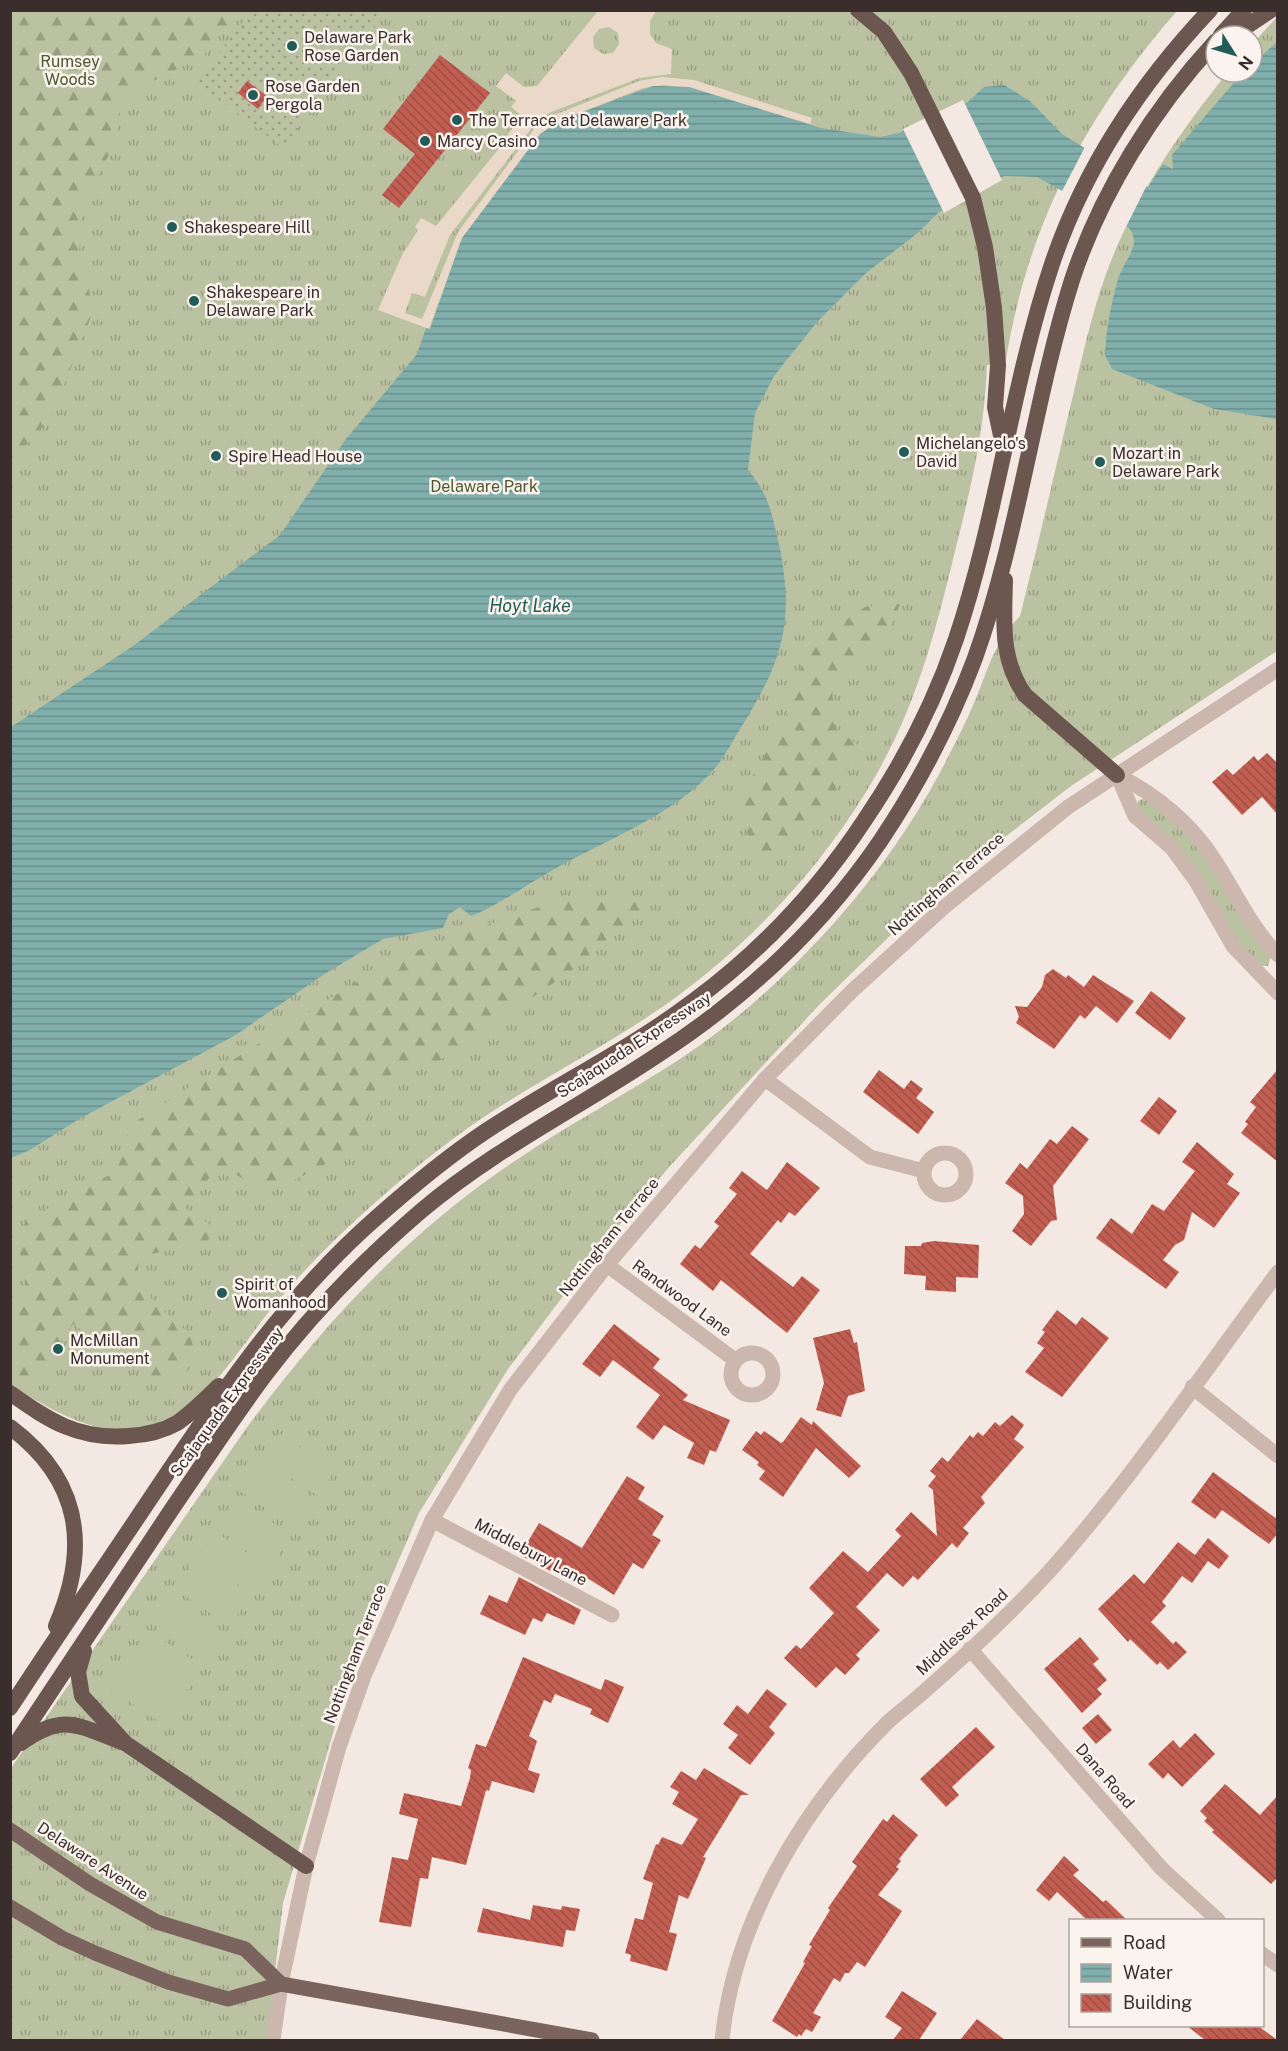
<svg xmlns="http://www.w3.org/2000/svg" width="1288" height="2051" viewBox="0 0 1288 2051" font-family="'Public Sans',sans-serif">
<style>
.grass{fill:url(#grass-tufts)}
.forest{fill:url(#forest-firs)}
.garden{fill:url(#garden-dots)}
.pitch{fill:#bbc2a1}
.plaza{fill:#ead8c9;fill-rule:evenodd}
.water{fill:url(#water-rules)}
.pier{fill:#f3e9e2}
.building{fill:url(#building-back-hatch)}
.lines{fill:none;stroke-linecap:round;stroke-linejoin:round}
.minor{stroke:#cbb7ad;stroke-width:15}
.tertiary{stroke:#cbb7ad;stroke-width:15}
.primary{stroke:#7b645d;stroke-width:15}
.trunk{stroke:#6b5650;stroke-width:16}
.poi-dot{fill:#225b57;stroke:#faf3ee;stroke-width:2}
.labels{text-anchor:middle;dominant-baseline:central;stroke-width:5;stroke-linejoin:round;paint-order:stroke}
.poi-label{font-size:16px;fill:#3a2e2c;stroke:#faf3ee;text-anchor:start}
.park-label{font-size:16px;fill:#4e5830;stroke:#faf3ee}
.street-label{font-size:16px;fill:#3a2e2c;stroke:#faf3ee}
.water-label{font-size:18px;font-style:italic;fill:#225b57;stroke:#faf3ee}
</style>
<defs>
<pattern id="grass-tufts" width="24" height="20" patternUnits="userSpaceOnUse" patternTransform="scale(1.5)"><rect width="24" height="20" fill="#bbc2a1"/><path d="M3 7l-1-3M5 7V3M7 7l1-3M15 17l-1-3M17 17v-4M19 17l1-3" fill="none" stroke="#999e83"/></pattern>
<pattern id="forest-firs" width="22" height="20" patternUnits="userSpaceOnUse" patternTransform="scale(1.5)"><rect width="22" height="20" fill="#bbc2a1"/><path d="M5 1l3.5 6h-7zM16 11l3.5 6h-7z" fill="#999e83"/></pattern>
<pattern id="garden-dots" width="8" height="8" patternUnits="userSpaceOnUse" patternTransform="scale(1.5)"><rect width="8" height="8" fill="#bbc2a1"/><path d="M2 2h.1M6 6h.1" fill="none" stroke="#999e83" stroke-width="1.8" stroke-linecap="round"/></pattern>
<pattern id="water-rules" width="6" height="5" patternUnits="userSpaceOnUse" patternTransform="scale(1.5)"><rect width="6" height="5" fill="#81afac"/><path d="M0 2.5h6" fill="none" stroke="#6b8f8c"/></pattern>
<pattern id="building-back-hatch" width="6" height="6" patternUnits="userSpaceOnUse" patternTransform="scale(1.5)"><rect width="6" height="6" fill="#c25e51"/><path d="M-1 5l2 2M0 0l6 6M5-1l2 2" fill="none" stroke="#9f4e43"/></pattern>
</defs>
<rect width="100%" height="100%" fill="#f3e9e2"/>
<!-- grass -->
<g class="grass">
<path d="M 11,11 L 1177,11 C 1085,116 1027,226 1005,365 L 987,365 C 985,426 972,484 957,543 C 935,634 916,711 866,792 C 816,874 746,947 668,1003 C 604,1048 532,1083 468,1128 C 423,1160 381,1196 341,1234 C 319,1255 297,1278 277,1302 C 246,1338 214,1396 171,1417 C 109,1448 64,1416 11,1386 Z"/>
<path d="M 1277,17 L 1277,651 L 1071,786 L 978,858 L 898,928 L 819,1005 L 670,1166 L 595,1254 L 508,1369 L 419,1513 L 352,1669 L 283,1903 L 267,2040 L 11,2040 L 11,1768 L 245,1430 C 321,1327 405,1235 512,1163 C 567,1125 627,1094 683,1057 C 726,1028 766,994 802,957 C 858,901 908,834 945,763 C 955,743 966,722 975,701 C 989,667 994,643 1020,616 C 1039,541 1056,466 1074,391 C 1085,346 1095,299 1113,256 C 1141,188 1182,129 1228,72 L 1252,72 L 1252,44 Z"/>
<path d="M 1145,798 L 1187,831 L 1271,956 L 1268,966 L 1256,966 L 1139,813 L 1138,801 Z"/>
</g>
<!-- forest -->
<g class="forest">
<path d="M 11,10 L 239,11 L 203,56 L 122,97 L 116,142 L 83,201 L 79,254 L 94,309 L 52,416 L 28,444 L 11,453 Z"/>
<path d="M 900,604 L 883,646 L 853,659 L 832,688 L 835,727 L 860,747 L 828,804 L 761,873 L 737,803 L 786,718 L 807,647 L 865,607 Z"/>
<path d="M 654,897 L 577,967 L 436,1063 L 386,1076 L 360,1138 L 324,1165 L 269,1193 L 224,1168 L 209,1178 L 185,1208 L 209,1224 L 212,1233 L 207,1243 L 141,1256 C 126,1291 170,1311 188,1333 C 191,1337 192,1342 193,1346 C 200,1372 178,1378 157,1382 L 73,1324 L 26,1390 L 11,1381 L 11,1318 C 34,1295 25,1269 16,1241 L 26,1220 L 117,1171 L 130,1125 L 391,960 L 550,903 Z"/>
</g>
<!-- garden -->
<path class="garden" d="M 251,11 L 387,11 L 283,148 L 196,82 Z"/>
<!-- pitch -->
<g class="pitch">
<path d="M 279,1433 L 335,1470 L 318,1496 L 262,1458 Z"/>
<path d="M 257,1466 L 313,1503 L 296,1529 L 240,1491 Z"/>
<path d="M 236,1498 L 291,1535 L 274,1561 L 219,1524 Z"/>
<path d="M 214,1531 L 269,1568 L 252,1594 L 197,1557 Z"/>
<path d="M 192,1564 L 247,1601 L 230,1626 L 175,1589 Z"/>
<path d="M 170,1597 L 226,1634 L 208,1659 L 153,1622 Z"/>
<path d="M 148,1630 L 203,1667 L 186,1692 L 131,1655 Z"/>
<path d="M 126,1663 L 181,1700 L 164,1725 L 109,1688 Z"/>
</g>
<!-- plaza -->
<path class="plaza" d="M 598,11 L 656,11 L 650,21 L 650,34 L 656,43 L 672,49 L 671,74 L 639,78 L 549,113 L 537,121 L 450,235 L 425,297 L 412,293 L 405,313 L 422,319 L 458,232 L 535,128 L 552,116 L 639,81 L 662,77 L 694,80 L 812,118 L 810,124 L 697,90 L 664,85 L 643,88 L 561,120 L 462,238 L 429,329 L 378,310 L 402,255 L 418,230 L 415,227 L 421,218 L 436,226 L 497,151 L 521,115 L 511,107 L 516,101 L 496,86 L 506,73 L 524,87 L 537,86 ZM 609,27 L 618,33 L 619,44 L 613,53 L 603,54 L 594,48 L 593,37 L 599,29 Z"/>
<!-- water -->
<path class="water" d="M 1277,42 L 1277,419 L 1214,409 L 1112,369 C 1111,365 1107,361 1106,357 C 1103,341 1114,289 1120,274 C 1126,258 1142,244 1129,228 L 1037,177 L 1004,176 L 939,212 L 919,232 L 866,273 L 817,322 L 774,376 L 755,413 L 748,470 C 768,494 771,510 778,540 C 796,620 783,661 740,729 C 730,746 720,765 706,778 C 665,818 607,840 558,867 C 529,883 501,904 471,916 L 460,907 L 449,914 L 443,928 L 383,939 L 326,973 L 234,1036 L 79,1119 L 30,1150 L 11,1158 L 11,727 L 133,646 L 280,535 L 346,439 L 417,354 L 426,328 L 430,329 L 462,238 L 540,134 L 561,120 L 653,86 L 689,87 L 821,128 L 880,137 L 899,133 L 968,102 L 984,87 L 1004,85 L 1030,101 L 1062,134 L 1148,187 L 1163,164 L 1173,169 L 1172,155 L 1243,72 L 1252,72 L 1252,64 Z"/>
<!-- pier -->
<g class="pier">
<path d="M 963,100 L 1002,180 L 944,213 L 903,129 Z"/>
<path d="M 1086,145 L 1147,183 L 1149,181 L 1125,229 L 1061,193 Z"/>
</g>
<!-- building -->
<g class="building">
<path d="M 440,55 L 490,93 L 399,208 L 382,195 L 415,154 L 383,129 Z"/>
<path d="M 247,81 L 267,96 L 258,109 L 238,93 Z"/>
<path d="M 1267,753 L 1278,764 L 1278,815 L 1262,797 L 1242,815 L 1212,782 L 1227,769 L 1233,775 L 1254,756 L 1258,761 Z"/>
<path d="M 1053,969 L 1066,978 L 1068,975 L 1084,987 L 1093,975 L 1134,1001 L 1117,1023 L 1096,1006 L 1085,1019 L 1080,1015 L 1054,1049 L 1016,1023 L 1019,1017 L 1015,1006 L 1027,1007 L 1042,987 L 1045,975 Z"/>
<path d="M 1151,991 L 1186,1018 L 1170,1040 L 1135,1013 Z"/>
<path d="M 1278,1069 L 1278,1162 L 1241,1133 L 1248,1124 L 1245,1122 L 1256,1107 L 1250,1102 Z"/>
<path d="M 879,1070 L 904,1089 L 911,1080 L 923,1089 L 916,1098 L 934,1112 L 918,1134 L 863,1092 Z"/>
<path d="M 1159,1097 L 1177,1111 L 1159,1135 L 1140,1121 Z"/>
<path d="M 1072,1126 L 1089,1139 L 1053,1186 L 1057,1220 L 1051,1221 L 1031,1246 L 1012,1231 L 1024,1214 L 1023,1196 L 1005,1183 L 1020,1163 L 1027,1169 L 1050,1139 L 1057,1144 Z"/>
<path d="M 1197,1142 L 1234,1174 L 1227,1184 L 1240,1193 L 1214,1228 L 1192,1212 L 1184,1240 L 1175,1245 L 1163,1260 L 1179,1272 L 1166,1289 L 1096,1238 L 1111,1218 L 1132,1234 L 1152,1204 L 1164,1211 L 1195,1171 L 1182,1162 Z"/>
<path d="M 787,1162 L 820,1188 L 795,1216 L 789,1212 L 781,1223 L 778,1220 L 750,1254 L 793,1287 L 802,1276 L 820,1290 L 787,1333 L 721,1280 L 713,1291 L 680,1264 L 695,1245 L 700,1249 L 719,1226 L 714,1222 L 737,1194 L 729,1188 L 742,1171 L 767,1190 Z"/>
<path d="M 934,1241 L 979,1245 L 978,1278 L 956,1277 L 956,1292 L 925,1290 L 926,1276 L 904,1274 L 905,1246 L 921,1246 L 922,1243 Z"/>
<path d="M 1057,1310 L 1076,1325 L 1082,1317 L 1109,1338 L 1062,1397 L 1025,1372 L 1044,1348 L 1037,1343 L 1045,1332 L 1042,1330 Z"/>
<path d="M 614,1324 L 660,1359 L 653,1368 L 688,1395 L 683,1400 L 730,1420 L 716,1452 L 710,1450 L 704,1465 L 687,1458 L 694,1443 L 664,1425 L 653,1440 L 636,1427 L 660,1395 L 613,1360 L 600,1377 L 582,1364 Z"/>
<path d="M 850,1329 L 854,1343 L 857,1342 L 865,1391 L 848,1396 L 841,1417 L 816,1410 L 824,1383 L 813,1338 Z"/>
<path d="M 1012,1415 L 1024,1425 L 1014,1439 L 1024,1447 L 981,1497 L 985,1503 L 963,1528 L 969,1533 L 957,1548 L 952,1543 L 918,1580 L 913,1576 L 903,1587 L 887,1573 L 856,1607 L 880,1630 L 856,1655 L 860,1659 L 845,1675 L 836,1667 L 816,1688 L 784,1658 L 796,1645 L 801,1649 L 834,1613 L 809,1588 L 843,1551 L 868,1572 L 901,1536 L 895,1530 L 911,1512 L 937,1536 L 933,1490 L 928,1486 L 936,1476 L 930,1471 L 942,1457 L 948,1462 L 970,1435 L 973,1438 L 978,1432 L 983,1436 L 995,1422 L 1000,1426 Z"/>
<path d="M 801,1417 L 812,1425 L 813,1421 L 861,1466 L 849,1478 L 816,1448 L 783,1497 L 759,1479 L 765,1471 L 757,1465 L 759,1462 L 742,1450 L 756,1431 L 761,1435 L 764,1431 L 781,1443 L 783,1442 Z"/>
<path d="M 1213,1472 L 1278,1520 L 1278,1533 L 1269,1544 L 1222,1510 L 1215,1519 L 1191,1502 Z"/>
<path d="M 627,1476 L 645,1487 L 638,1499 L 664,1516 L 652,1535 L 661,1540 L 643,1569 L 633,1563 L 614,1595 L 581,1574 L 575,1584 L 520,1555 L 539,1523 L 582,1548 Z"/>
<path d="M 1208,1538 L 1229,1556 L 1219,1569 L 1208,1561 L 1192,1583 L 1182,1576 L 1162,1602 L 1166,1606 L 1151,1622 L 1173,1644 L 1176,1641 L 1187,1652 L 1168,1670 L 1160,1662 L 1157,1665 L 1130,1639 L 1128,1642 L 1098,1609 L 1134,1574 L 1144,1584 L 1178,1542 L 1195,1555 Z"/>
<path d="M 519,1577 L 581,1610 L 574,1625 L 547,1613 L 542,1622 L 533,1618 L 525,1635 L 480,1614 L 489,1595 L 507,1603 Z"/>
<path d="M 1080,1637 L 1099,1659 L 1093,1664 L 1107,1680 L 1097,1689 L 1102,1694 L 1082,1713 L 1044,1669 Z"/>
<path d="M 523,1657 L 601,1690 L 605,1679 L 624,1687 L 608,1723 L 590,1714 L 592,1709 L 555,1694 L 551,1703 L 544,1700 L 529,1736 L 537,1741 L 528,1770 L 540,1774 L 534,1793 L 492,1781 L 489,1791 L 486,1790 L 466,1865 L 432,1857 L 428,1879 L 420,1878 L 411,1927 L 379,1922 L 392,1857 L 408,1860 L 418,1819 L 399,1814 L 404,1793 L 461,1806 L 470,1778 L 471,1770 L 468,1768 L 476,1744 L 486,1747 Z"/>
<path d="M 767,1689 L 787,1704 L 769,1727 L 775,1733 L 750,1765 L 728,1748 L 738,1735 L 723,1724 L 737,1705 L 748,1714 Z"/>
<path d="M 1098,1714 L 1112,1730 L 1096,1744 L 1082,1728 Z"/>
<path d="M 976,1727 L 995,1747 L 952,1787 L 959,1795 L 946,1807 L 920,1779 Z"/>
<path d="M 1195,1733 L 1215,1754 L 1182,1787 L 1168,1773 L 1163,1779 L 1148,1764 L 1173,1740 L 1180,1748 Z"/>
<path d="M 704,1768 L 749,1795 L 741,1795 L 703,1857 L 706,1858 L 688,1899 L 679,1895 L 669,1932 L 677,1934 L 667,1971 L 630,1961 L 631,1955 L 625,1953 L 635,1918 L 643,1920 L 653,1883 L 643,1879 L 656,1844 L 658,1845 L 662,1837 L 682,1845 L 698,1819 L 672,1804 L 679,1792 L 670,1787 L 681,1771 L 696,1780 Z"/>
<path d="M 1225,1784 L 1260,1815 L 1278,1795 L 1278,1877 L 1271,1884 L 1212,1832 L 1214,1830 L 1204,1821 L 1207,1818 L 1200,1811 Z"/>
<path d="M 893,1814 L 918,1835 L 899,1859 L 901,1861 L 896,1867 L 899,1869 L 878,1895 L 902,1911 L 865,1967 L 857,1962 L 849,1973 L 845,1973 L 840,1982 L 834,1978 L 813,2013 L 821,2017 L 812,2032 L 806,2029 L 801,2036 L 799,2034 L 797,2037 L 772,2021 L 805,1963 L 803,1962 L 812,1946 L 809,1945 L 830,1910 L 828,1908 L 857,1866 L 852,1862 L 883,1819 L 887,1822 Z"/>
<path d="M 1064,1856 L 1079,1870 L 1073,1875 L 1103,1902 L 1106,1900 L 1127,1920 L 1087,1920 L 1057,1892 L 1049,1901 L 1036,1890 Z"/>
<path d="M 533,1905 L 561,1910 L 562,1906 L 580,1909 L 575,1931 L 566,1930 L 563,1947 L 477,1932 L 483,1908 L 530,1920 Z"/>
<path d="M 902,1991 L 937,2013 L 919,2040 L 893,2040 L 902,2028 L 885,2017 Z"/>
<path d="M 977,2019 L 1005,2040 L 960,2040 Z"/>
<path d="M 1186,2025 L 1257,2025 L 1277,2040 L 1205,2040 Z"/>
</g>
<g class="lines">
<!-- minor -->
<g class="minor">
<path d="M 1117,775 L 1135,816 L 1172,848 L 1196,881 L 1233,946 L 1278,993"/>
<path d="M 1117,775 C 1157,795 1189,821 1214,859 C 1235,891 1250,926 1278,955"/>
<path d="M 765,1079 L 870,1157 L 924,1171"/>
<circle cx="945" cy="1174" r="21"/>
<path d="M 607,1265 L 735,1360"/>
<circle cx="752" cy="1374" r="21"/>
<path d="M 1192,1387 L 1278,1456"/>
<path d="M 432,1520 L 612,1615"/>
<path d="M 970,1649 L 1162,1869 L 1218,1920"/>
<path d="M 306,1866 L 339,1747 L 364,1676 L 432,1520 L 510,1390 L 607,1265 L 765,1079 L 852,991 L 943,908 L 1068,807 L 1278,669"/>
<path d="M 1262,1954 L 1278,1965"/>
<path d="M 273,2040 L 281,1984"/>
<path d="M 722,2040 C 734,1922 803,1807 886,1724 C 896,1714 909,1705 919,1696 C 967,1654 1013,1612 1055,1565 C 1136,1473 1205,1370 1278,1272"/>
</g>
<!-- tertiary -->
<path class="tertiary" d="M 281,1984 L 306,1866"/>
<!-- primary -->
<g class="primary">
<path d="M 10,1830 L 90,1884 L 157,1922 L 245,1949 L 281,1984"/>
<path d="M 10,1907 L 62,1938 L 95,1953 L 168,1982 L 228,1999 L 281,1984 L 592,2040"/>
</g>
<!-- trunk -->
<g class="trunk">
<path d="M 858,10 L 884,32 L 911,73 L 973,198 L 985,247 L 994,308 L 998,365 L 995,407 L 1003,445"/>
<path d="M 1221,35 L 1244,10"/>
<path d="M 1232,36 L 1271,10"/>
<path d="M 1005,580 C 1004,621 1000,660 1025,695 L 1117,775"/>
<path d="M 10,1393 C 50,1421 78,1440 129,1436 C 145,1435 163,1431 177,1423 C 192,1413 206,1398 219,1386"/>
<path d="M 10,1427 C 81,1480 90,1547 56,1626"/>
<path d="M 84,1651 L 78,1672 L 82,1696 L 125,1743 L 306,1866"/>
<path d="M 10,1708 C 57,1636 106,1565 154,1493 C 221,1393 285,1298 376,1218 C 410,1188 447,1157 486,1131 C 554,1086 629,1050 695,1000 C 761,951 819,889 864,821 C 902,765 934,704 956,639 C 997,517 1011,387 1052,264 C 1084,169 1141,83 1210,10"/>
<path d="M 21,1743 C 65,1711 79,1727 125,1743"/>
<path d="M 10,1753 C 65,1671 118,1590 172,1509 C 203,1464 232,1419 265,1375 C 310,1315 364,1260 421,1211 C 493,1150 578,1108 656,1056 C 744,999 822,927 881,840 C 919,783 951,722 975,658 C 1019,535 1033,404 1072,280 C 1101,192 1154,108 1216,41"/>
</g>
</g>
<!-- markers -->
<g class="poi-dot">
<circle cx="292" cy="46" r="6"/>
<circle cx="253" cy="95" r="6"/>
<circle cx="457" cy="120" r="6"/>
<circle cx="425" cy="141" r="6"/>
<circle cx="172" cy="227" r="6"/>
<circle cx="194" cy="301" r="6"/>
<circle cx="904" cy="452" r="6"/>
<circle cx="216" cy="456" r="6"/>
<circle cx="1100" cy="462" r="6"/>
<circle cx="222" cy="1293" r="6"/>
<circle cx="58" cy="1349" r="6"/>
</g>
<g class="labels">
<!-- poi labels -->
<g class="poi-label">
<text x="304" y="37">Delaware Park<tspan x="304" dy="18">Rose Garden</tspan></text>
<text x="265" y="86">Rose Garden<tspan x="265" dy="18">Pergola</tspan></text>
<text x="469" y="120">The Terrace at Delaware Park</text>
<text x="437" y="141">Marcy Casino</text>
<text x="184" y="227">Shakespeare Hill</text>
<text x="206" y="292">Shakespeare in<tspan x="206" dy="18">Delaware Park</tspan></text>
<text x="916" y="443">Michelangelo's<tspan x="916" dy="18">David</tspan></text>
<text x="1112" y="453">Mozart in<tspan x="1112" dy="18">Delaware Park</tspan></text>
<text x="228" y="456">Spire Head House</text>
<text x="234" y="1284">Spirit of<tspan x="234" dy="18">Womanhood</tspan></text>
<text x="70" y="1340">McMillan<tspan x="70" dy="18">Monument</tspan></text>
</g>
<!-- park labels -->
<g class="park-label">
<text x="70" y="61">Rumsey<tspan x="70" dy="18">Woods</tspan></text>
<text x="484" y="486">Delaware Park</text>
</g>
<!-- street labels -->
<g class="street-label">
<text transform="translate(946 884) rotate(-41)">Nottingham Terrace</text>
<text transform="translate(634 1045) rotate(-33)">Scajaquada Expressway</text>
<text transform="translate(609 1237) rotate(-51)">Nottingham Terrace</text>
<text transform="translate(682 1298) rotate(36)">Randwood Lane</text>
<text transform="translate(227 1402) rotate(-54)">Scajaquada Expressway</text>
<text transform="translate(531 1552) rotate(28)">Middlebury Lane</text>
<text transform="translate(962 1632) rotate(-43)">Middlesex Road</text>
<text transform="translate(355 1654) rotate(-69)">Nottingham Terrace</text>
<text transform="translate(1105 1776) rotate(49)">Dana Road</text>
<text transform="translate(93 1861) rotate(33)">Delaware Avenue</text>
</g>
<!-- water labels -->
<g class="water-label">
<text x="530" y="605">Hoyt Lake</text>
</g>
</g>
<!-- border -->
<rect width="1288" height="2051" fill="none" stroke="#3a2e2c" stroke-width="24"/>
<!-- legend -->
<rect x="1069" y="1919" width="195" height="108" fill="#faf3ee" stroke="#ada4a0" stroke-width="1.5"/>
<rect x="1081" y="1938" width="30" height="9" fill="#7b645d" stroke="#ada4a0" stroke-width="1.5"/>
<text x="1123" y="1949" font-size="18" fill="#3a2e2c">Road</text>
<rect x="1081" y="1964" width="30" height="18" fill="url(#water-rules)" stroke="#ada4a0" stroke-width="1.5"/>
<text x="1123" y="1979" font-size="18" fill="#3a2e2c">Water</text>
<rect x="1081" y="1994" width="30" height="18" fill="url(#building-back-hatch)" stroke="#ada4a0" stroke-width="1.5"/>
<text x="1123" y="2009" font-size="18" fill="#3a2e2c">Building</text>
<!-- north arrow -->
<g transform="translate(1234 54) rotate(127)"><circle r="28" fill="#faf3ee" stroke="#ada4a0" stroke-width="1.5"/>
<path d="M0-4.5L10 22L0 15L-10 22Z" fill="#225b57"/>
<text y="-9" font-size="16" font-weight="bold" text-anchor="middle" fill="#3a2e2c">N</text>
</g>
</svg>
